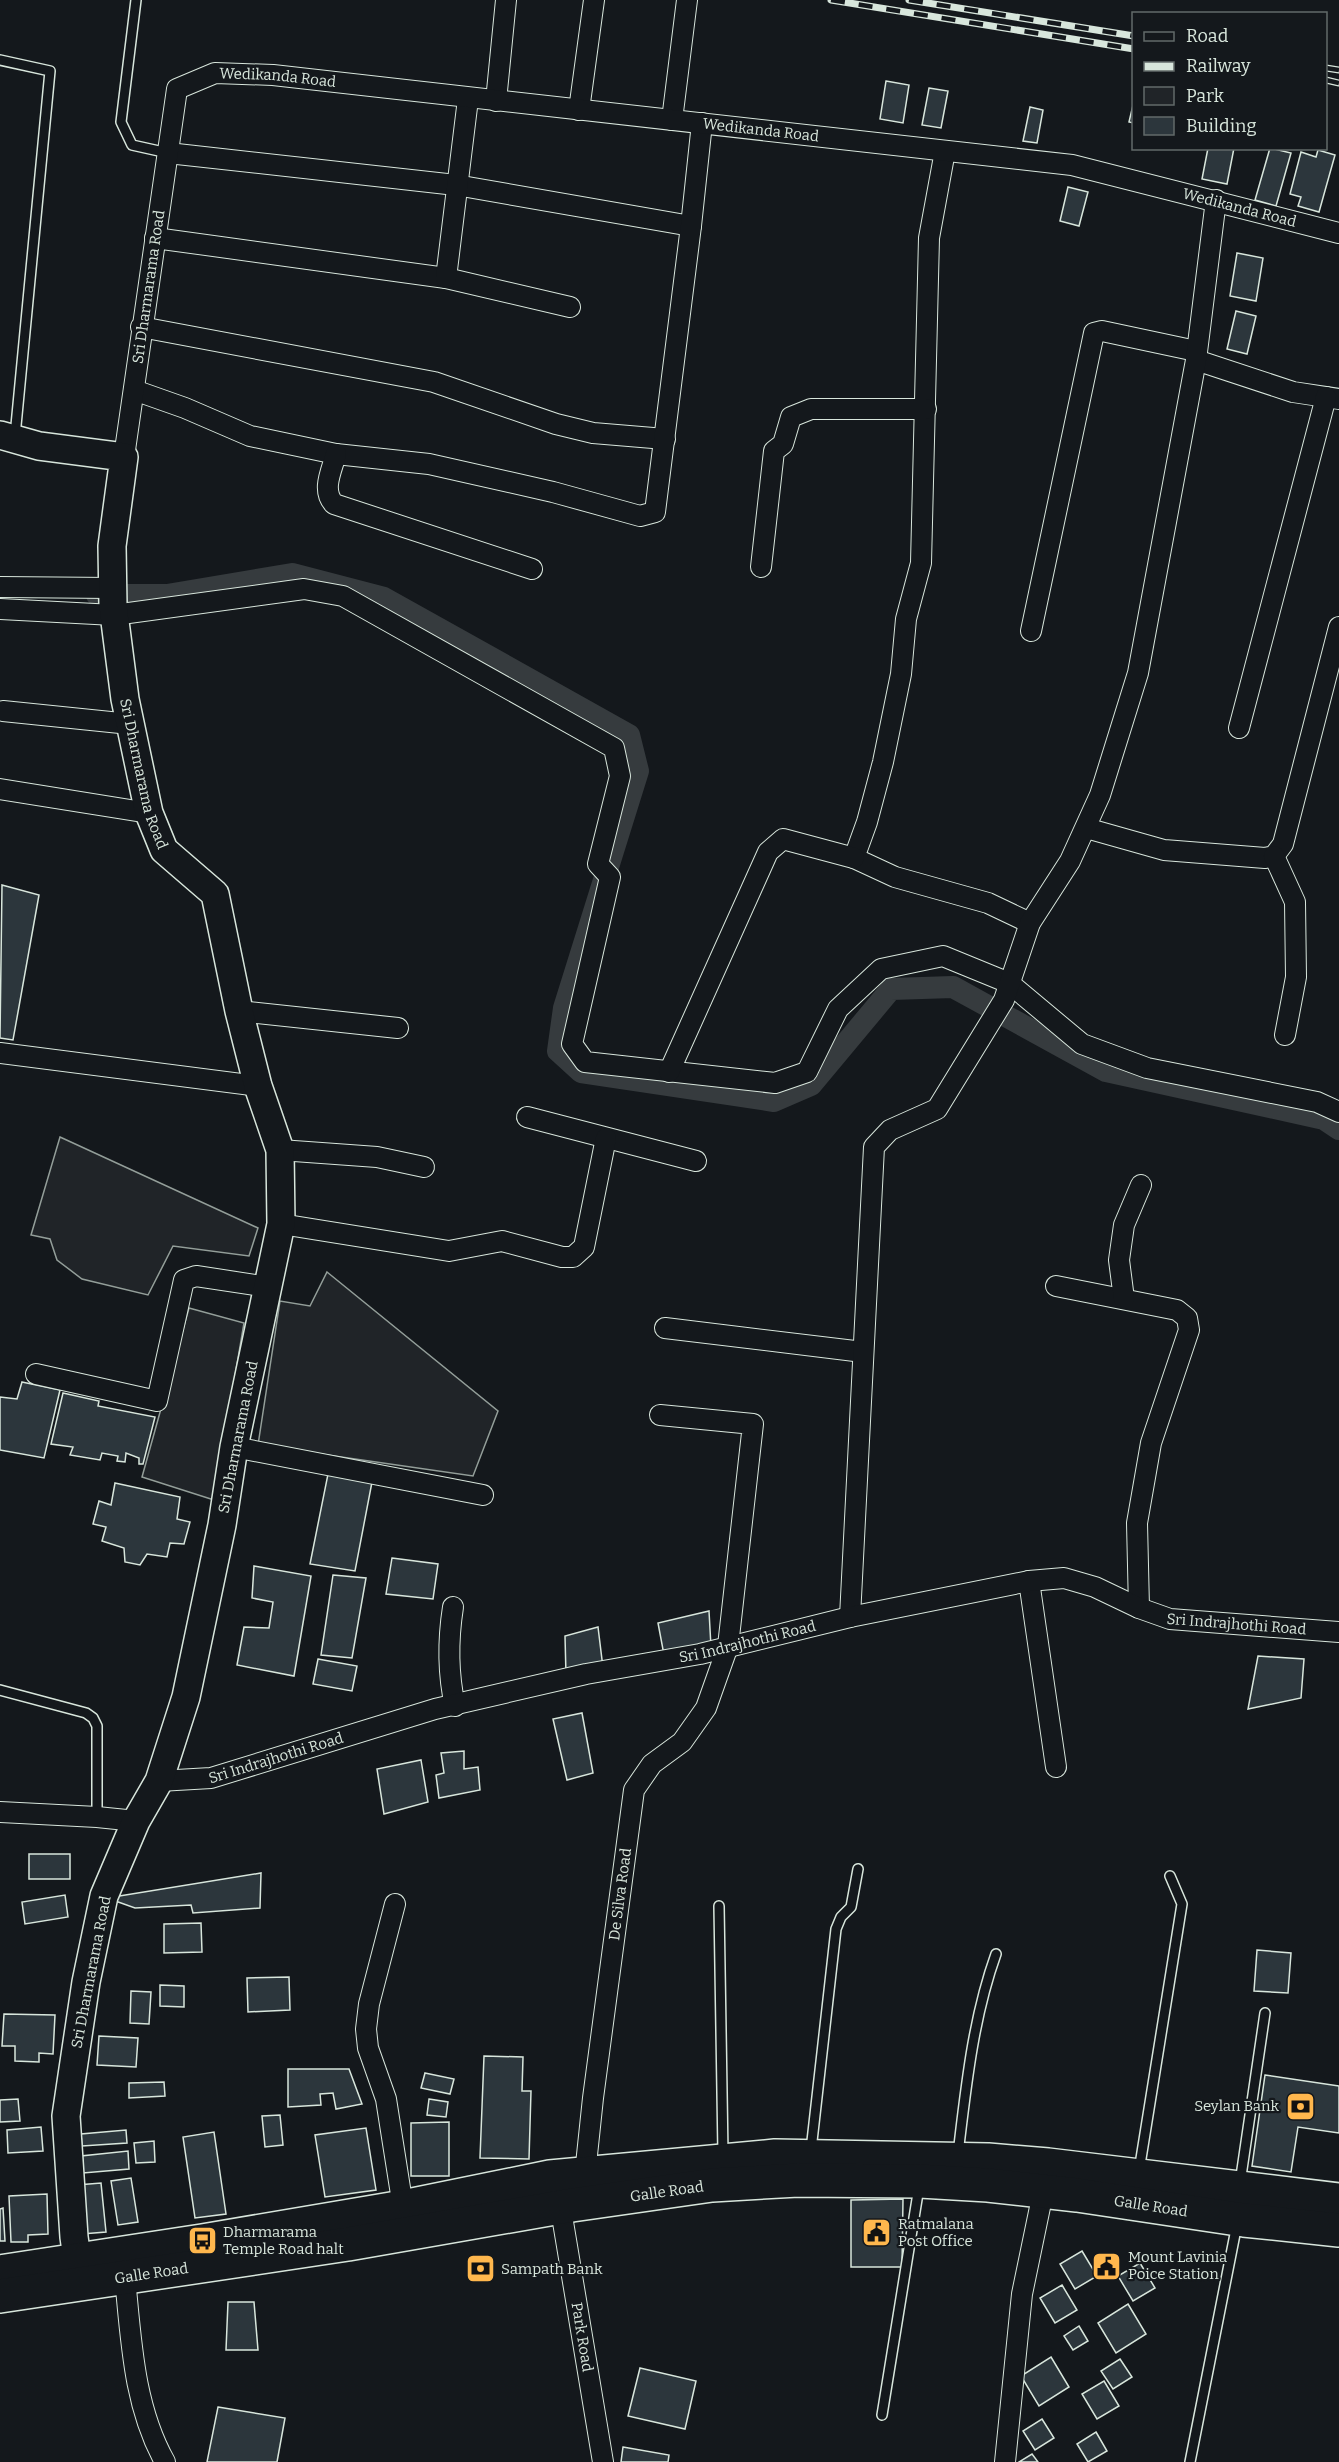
<svg xmlns="http://www.w3.org/2000/svg" width="1339" height="2462" viewBox="0 0 1339 2462" font-family="Bitter,serif">
<style>
.green{fill:#202428;stroke:#939e99;stroke-width:1.5}
.lines{fill:none;stroke-linecap:round;stroke-linejoin:round}
.canal{stroke:#363b3e;stroke-width:22}
.building{fill:#2c363c;stroke:#d8e6dc;stroke-width:1.5}
.lane-casing{stroke:#d8e6dc;stroke-width:12}
.street-casing{stroke:#d8e6dc;stroke-width:22}
.secondary-casing{stroke:#d8e6dc;stroke-width:30}
.highway-casing{stroke:#d8e6dc;stroke-width:36}
.lane{stroke:#14181c;stroke-width:9}
.street{stroke:#14181c;stroke-width:20}
.secondary{stroke:#14181c;stroke-width:27}
.highway{stroke:#14181c;stroke-width:33}
.rail-casing{stroke:#d8e6dc;stroke-width:7}
.rail{stroke:#14181c;stroke-width:4.5;stroke-dasharray:14;stroke-linecap:butt}
.labels{text-anchor:middle;dominant-baseline:central;stroke-width:4.5;stroke-linejoin:round;paint-order:stroke}
.street-label{font-size:15px;fill:#d8e6dc;stroke:#14181c}
.poi-label{font-size:15px;fill:#d8e6dc;stroke:#14181c;text-anchor:start}
</style>
<rect width="100%" height="100%" fill="#14181c"/>
<!-- green -->
<g class="green">
<path d="M 60,1137 L 258,1228 L 249,1256 L 173,1246 L 148,1295 L 82,1279 L 57,1260 L 50,1239 L 31,1235 Z"/>
<path d="M 327,1272 L 498,1411 L 473,1476 L 258,1445 L 280,1301 L 310,1306 Z"/>
<path d="M 189,1308 L 244,1323 L 214,1500 L 142,1477 Z"/>
</g>
<g class="lines">
<!-- canal -->
<path class="canal" d="M 97,595 L 167,595 L 292,574 L 384,598 L 629,735 L 638,771 L 564,1008 L 558,1051 L 581,1072 L 774,1101 L 811,1085 L 891,989 L 953,987 L 1106,1071 L 1324,1119 L 1339,1129"/>
</g>
<!-- building -->
<g class="building">
<path d="M 886,81 L 909,85 L 903,123 L 880,119 Z"/>
<path d="M 929,88 L 948,91 L 941,128 L 922,125 Z"/>
<path d="M 1134,101 L 1134,123 L 1129,122 Z"/>
<path d="M 1030,107 L 1043,110 L 1037,143 L 1023,141 Z"/>
<path d="M 1208,148 L 1234,148 L 1227,184 L 1202,179 Z"/>
<path d="M 1270,148 L 1291,153 L 1276,206 L 1255,200 Z"/>
<path d="M 1318,150 L 1335,155 L 1319,212 L 1298,206 L 1301,197 L 1290,194 L 1301,152 L 1316,157 Z"/>
<path d="M 1068,187 L 1088,192 L 1079,226 L 1060,221 Z"/>
<path d="M 1237,253 L 1263,258 L 1256,301 L 1230,296 Z"/>
<path d="M 1236,311 L 1256,316 L 1247,354 L 1227,349 Z"/>
<path d="M 2,885 L 39,895 L 13,1040 L 0,1038 Z"/>
<path d="M 22,1382 L 60,1390 L 44,1458 L 0,1450 L 0,1397 L 17,1399 Z"/>
<path d="M 63,1393 L 99,1401 L 98,1406 L 155,1417 L 143,1464 L 139,1464 L 139,1458 L 126,1453 L 125,1462 L 117,1461 L 118,1456 L 102,1453 L 100,1460 L 70,1455 L 73,1447 L 51,1444 Z"/>
<path d="M 328,1474 L 372,1482 L 355,1571 L 310,1564 Z"/>
<path d="M 115,1483 L 180,1497 L 177,1519 L 190,1522 L 184,1544 L 170,1543 L 167,1557 L 147,1554 L 140,1565 L 125,1562 L 124,1548 L 102,1541 L 106,1527 L 93,1524 L 99,1501 L 111,1505 Z"/>
<path d="M 392,1558 L 438,1564 L 433,1599 L 386,1594 Z"/>
<path d="M 254,1566 L 311,1576 L 294,1676 L 237,1665 L 244,1627 L 269,1628 L 273,1602 L 252,1598 Z"/>
<path d="M 333,1575 L 366,1578 L 352,1658 L 321,1655 Z"/>
<path d="M 709,1611 L 711,1647 L 664,1655 L 658,1623 Z"/>
<path d="M 598,1627 L 603,1668 L 566,1675 L 565,1636 Z"/>
<path d="M 1258,1656 L 1304,1659 L 1301,1698 L 1248,1709 Z"/>
<path d="M 318,1659 L 357,1666 L 352,1691 L 313,1684 Z"/>
<path d="M 582,1713 L 593,1773 L 567,1780 L 553,1719 Z"/>
<path d="M 464,1751 L 464,1769 L 478,1767 L 480,1790 L 439,1798 L 436,1775 L 444,1773 L 441,1753 Z"/>
<path d="M 421,1760 L 428,1802 L 384,1814 L 377,1769 Z"/>
<rect x="29" y="1854" width="41" height="25"/>
<path d="M 261,1873 L 260,1908 L 193,1913 L 191,1905 L 135,1908 L 107,1898 Z"/>
<path d="M 65,1895 L 68,1917 L 25,1924 L 22,1902 Z"/>
<path d="M 201,1923 L 202,1952 L 164,1953 L 164,1924 Z"/>
<path d="M 1257,1950 L 1291,1953 L 1288,1993 L 1254,1991 Z"/>
<path d="M 289,1977 L 290,2010 L 248,2012 L 247,1978 Z"/>
<path d="M 160,1985 L 184,1986 L 184,2007 L 160,2006 Z"/>
<path d="M 131,1991 L 151,1992 L 149,2024 L 130,2023 Z"/>
<path d="M 4,2014 L 55,2015 L 53,2054 L 39,2053 L 39,2062 L 15,2061 L 15,2046 L 2,2046 Z"/>
<path d="M 99,2036 L 138,2038 L 136,2067 L 97,2065 Z"/>
<path d="M 484,2056 L 523,2057 L 522,2091 L 531,2091 L 529,2159 L 480,2158 Z"/>
<path d="M 288,2069 L 349,2069 L 362,2104 L 336,2109 L 333,2093 L 320,2094 L 321,2105 L 288,2107 Z"/>
<path d="M 425,2073 L 454,2079 L 450,2094 L 421,2088 Z"/>
<path d="M 1265,2075 L 1339,2086 L 1339,2133 L 1298,2127 L 1291,2172 L 1252,2166 Z"/>
<path d="M 164,2082 L 165,2096 L 129,2098 L 129,2083 Z"/>
<path d="M 18,2099 L 20,2121 L 0,2122 L 0,2100 Z"/>
<path d="M 429,2099 L 448,2102 L 446,2117 L 427,2115 Z"/>
<path d="M 280,2115 L 283,2145 L 265,2147 L 262,2116 Z"/>
<path d="M 449,2122 L 449,2176 L 411,2176 L 411,2123 Z"/>
<path d="M 41,2127 L 43,2151 L 8,2153 L 7,2130 Z"/>
<path d="M 366,2128 L 376,2190 L 325,2197 L 315,2135 Z"/>
<path d="M 126,2130 L 127,2143 L 82,2146 L 81,2134 Z"/>
<path d="M 214,2132 L 226,2214 L 195,2218 L 183,2137 Z"/>
<path d="M 154,2141 L 155,2162 L 136,2163 L 134,2143 Z"/>
<path d="M 128,2151 L 129,2169 L 83,2173 L 81,2156 Z"/>
<path d="M 131,2178 L 138,2222 L 118,2225 L 111,2181 Z"/>
<path d="M 101,2183 L 106,2232 L 82,2234 L 77,2185 Z"/>
<path d="M 47,2194 L 48,2234 L 28,2235 L 28,2242 L 11,2242 L 9,2196 Z"/>
<path d="M 903,2199 L 902,2267 L 851,2267 L 851,2200 Z"/>
<path d="M 3,2208 L 5,2241 L 0,2241 L 0,2209 Z"/>
<path d="M 1082,2251 L 1097,2276 L 1075,2289 L 1060,2264 Z"/>
<path d="M 1140,2263 L 1155,2288 L 1133,2301 L 1118,2276 Z"/>
<path d="M 1062,2285 L 1077,2310 L 1055,2323 L 1040,2298 Z"/>
<path d="M 228,2302 L 254,2302 L 258,2350 L 226,2350 Z"/>
<path d="M 1128,2304 L 1146,2334 L 1116,2353 L 1098,2323 Z"/>
<path d="M 1079,2326 L 1088,2341 L 1073,2350 L 1064,2336 Z"/>
<path d="M 1051,2357 L 1069,2387 L 1039,2406 L 1021,2376 Z"/>
<path d="M 1120,2359 L 1132,2377 L 1113,2389 L 1101,2371 Z"/>
<path d="M 640,2368 L 696,2381 L 685,2429 L 628,2416 Z"/>
<path d="M 1104,2381 L 1119,2406 L 1097,2419 L 1082,2394 Z"/>
<path d="M 218,2407 L 285,2418 L 277,2462 L 207,2462 Z"/>
<path d="M 1042,2419 L 1054,2438 L 1035,2450 L 1023,2431 Z"/>
<path d="M 1096,2432 L 1107,2451 L 1088,2462 L 1077,2444 Z"/>
<path d="M 623,2447 L 669,2455 L 668,2462 L 621,2462 Z"/>
<path d="M 1032,2454 L 1038,2462 L 1019,2462 Z"/>
</g>
<g class="lines">
<defs>
<g id="lane">
<path d="M 136,0 L 121,122 L 132,145 L 168,153"/>
<path d="M 0,60 L 50,71 L 15,436"/>
<path d="M 0,1690 L 86,1713 L 93,1718 L 97,1726 L 97,1817"/>
<path d="M 719,1906 L 723,2154"/>
<path d="M 811,2150 L 836,1929 L 841,1917 L 851,1907 L 858,1869"/>
<path d="M 958,2154 C 966,2087 973,2018 996,1954"/>
<path d="M 1139,2171 L 1182,1904 L 1170,1876"/>
<path d="M 1240,2183 L 1265,2013"/>
<path d="M 882,2415 L 919,2187"/>
<path d="M 1190,2462 L 1237,2224"/>
</g>
<g id="street">
<path d="M 496,101 L 506,0"/>
<path d="M 579,110 L 594,0"/>
<path d="M 672,120 L 687,0"/>
<path d="M 945,151 L 929,238 L 921,563 L 906,619 L 901,674 L 883,762 L 867,822 L 854,858 L 895,877 L 988,903 L 1030,923"/>
<path d="M 168,153 L 456,185 L 691,226"/>
<path d="M 155,238 L 446,278 L 570,307"/>
<path d="M 446,278 L 468,99"/>
<path d="M 141,327 L 434,382 L 556,424 L 593,433 L 665,439"/>
<path d="M 1196,360 L 1293,392 L 1339,399"/>
<path d="M 134,390 L 185,408 L 250,436 L 336,454 L 429,464 L 553,492 L 640,516 L 655,512 L 691,226 L 702,123"/>
<path d="M 336,454 C 332,470 321,490 334,504 L 532,569"/>
<path id="s1" d="M 124,457 L 177,89 L 215,73 L 273,75 L 1072,165 L 1339,233"/>
<path d="M 761,567 L 774,451 L 783,444 L 791,417 L 811,409 L 926,409"/>
<path d="M 0,587 L 112,588"/>
<path d="M 0,609 L 114,615 L 304,589 L 343,596 L 614,748 L 620,776 L 598,864 L 610,877 L 572,1044 L 585,1062 L 775,1083 L 807,1072 L 838,1009 L 881,969 L 943,956 L 1009,983 L 1082,1044 L 1147,1068 L 1317,1102 L 1339,1112"/>
<path d="M 1031,631 L 1094,333 L 1102,331 L 1196,351"/>
<path d="M 3,711 L 130,724"/>
<path d="M 1239,728 L 1326,397"/>
<path d="M 0,789 L 149,813"/>
<path d="M 1086,828 L 1164,850 L 1265,858 L 1274,856 L 1283,844 L 1339,627"/>
<path d="M 1274,856 L 1295,902 L 1296,977 L 1285,1035"/>
<path d="M 239,1011 L 398,1028"/>
<path d="M 0,1053 L 258,1086"/>
<path d="M 669,1072 L 768,852 L 783,839 L 854,858"/>
<path d="M 527,1117 L 696,1161"/>
<path d="M 280,1150 L 377,1157 L 424,1167"/>
<path d="M 281,1224 L 449,1251 L 502,1241 L 562,1257 L 573,1257 L 584,1247 L 606,1138"/>
<path d="M 1056,1286 L 1177,1310 L 1187,1318 L 1189,1330 L 1151,1443 L 1137,1523 L 1139,1608"/>
<path d="M 1124,1299 L 1119,1260 L 1124,1225 L 1141,1185"/>
<path d="M 665,1328 L 863,1352"/>
<path d="M 36,1374 L 157,1401 L 184,1280 L 196,1276 L 269,1287"/>
<path d="M 234,1447 L 483,1495"/>
<path d="M 1029,1581 L 1056,1767"/>
<path d="M 453,1607 C 448,1639 448,1674 455,1706"/>
<path d="M 850,1617 L 874,1147 L 890,1130 L 937,1109 L 1004,1000 L 1030,923 L 1070,861 L 1100,795 L 1138,673 L 1196,360 L 1216,200"/>
<path id="s2" d="M 159,1781 L 211,1778 L 435,1709 L 586,1674 L 700,1654 L 850,1617 L 1029,1581 L 1064,1578 L 1095,1587 L 1139,1608 L 1170,1619 L 1339,1632"/>
<path d="M 0,1812 L 97,1817 L 136,1821"/>
<path d="M 395,1904 L 369,2004 L 366,2029 L 368,2048 L 386,2099 L 403,2207"/>
<path id="s3" d="M 585,2174 L 593,2098 L 634,1790 L 652,1764 L 682,1742 L 706,1708 L 728,1646 L 753,1424 L 660,1415"/>
<path id="s4" d="M 559,2198 L 603,2462"/>
<path d="M 124,2268 C 131,2334 132,2403 165,2462"/>
<path d="M 1005,2462 L 1022,2294 L 1045,2183"/>
</g>
<g id="secondary">
<path id="s5" d="M 0,435 L 39,446 L 124,457 L 112,546 L 113,606 L 125,699 L 149,813 L 164,850 L 215,894 L 239,1011 L 258,1086 L 280,1150 L 281,1224 L 234,1447 L 222,1525 L 186,1697 L 159,1781 L 136,1821 L 104,1896 L 86,1982 L 66,2116 L 74,2237 L 80,2279"/>
</g>
<g id="highway">
<path d="M 0,2272 L 202,2241 L 403,2207 L 550,2177 L 775,2156 L 988,2160 L 1048,2165 L 1339,2200"/>
<path id="s6" d="M 0,2296 L 348,2244 L 572,2205 L 712,2185 L 798,2180 L 920,2181 L 988,2185 L 1077,2195 L 1244,2220 L 1339,2230"/>
</g>
</defs>
<!-- lane casing -->
<use href="#lane" class="lane-casing"/>
<!-- street casing -->
<use href="#street" class="street-casing"/>
<!-- secondary casing -->
<use href="#secondary" class="secondary-casing"/>
<!-- highway casing -->
<use href="#highway" class="highway-casing"/>
<!-- lane -->
<use href="#lane" class="lane"/>
<!-- street -->
<use href="#street" class="street"/>
<!-- secondary -->
<use href="#secondary" class="secondary"/>
<!-- highway -->
<use href="#highway" class="highway"/>
<defs>
<g id="rail">
<path d="M 831,0 L 1134,49"/>
<path d="M 909,0 L 1134,36"/>
<path d="M 1326,68 L 1339,70"/>
<path d="M 1326,80 L 1339,83"/>
</g>
</defs>
<!-- rail casing -->
<use href="#rail" class="rail-casing"/>
<!-- rail -->
<use href="#rail" class="rail"/>
</g>
<!-- icons -->
<defs>
<symbol id="bank-square" viewBox="-11 -11 22 22"><rect x="-9" y="-9" width="18" height="18" rx="4" fill="#ffb74d" stroke="#14181c"/><path d="M-6-4H6V4H-6ZM0-2.3a2.3 2.3 0 1 0 0 4.6a2.3 2.3 0 1 0 0-4.6Z" fill="#111"/></symbol>
<symbol id="civic-square" viewBox="-11 -11 22 22"><rect x="-9" y="-9" width="18" height="18" rx="4" fill="#ffb74d" stroke="#14181c"/><path d="M-.6-6.5H3V-4.5H.6V-3L4-1V1h2V6H-6V1h2V-1L-.6-3ZM-1.2 2.5V6h2.4V2.5Z" fill="#111"/></symbol>
<symbol id="bus-square" viewBox="-11 -11 22 22"><rect x="-9" y="-9" width="18" height="18" rx="4" fill="#ffb74d" stroke="#14181c"/><path d="M-5-6H5V4H4V6H2V4H-2V6H-4V4H-5ZM-3.5-4V0h7V-4ZM-3.5 1.2v1.5H-2V1.2ZM2 1.2v1.5H3.5V1.2Z" fill="#111"/></symbol>
</defs>
<g fill-rule="evenodd">
<use href="#bank-square" x="1284" y="2090" width="33" height="33"/>
<use href="#civic-square" x="860" y="2216" width="33" height="33"/>
<use href="#bus-square" x="186" y="2224" width="33" height="33"/>
<use href="#civic-square" x="1090" y="2250" width="33" height="33"/>
<use href="#bank-square" x="464" y="2252" width="33" height="33"/>
</g>
<g class="labels">
<!-- street labels -->
<g class="street-label">
<text stroke="none"><textPath href="#s1" startOffset="476">Wedikanda Road</textPath></text>
<text stroke="none"><textPath href="#s1" startOffset="962">Wedikanda Road</textPath></text>
<text stroke="none"><textPath href="#s1" startOffset="1448">Wedikanda Road</textPath></text>
<text stroke="none"><textPath href="#s1" startOffset="172">Sri Dharmarama Road</textPath></text>
<text stroke="none"><textPath href="#s5" startOffset="447">Sri Dharmarama Road</textPath></text>
<text transform="translate(238 1437) rotate(-79)">Sri Dharmarama Road</text>
<text stroke="none"><textPath href="#s2" startOffset="1110">Sri Indrajhothi Road</textPath></text>
<text stroke="none"><textPath href="#s2" startOffset="606">Sri Indrajhothi Road</textPath></text>
<text stroke="none"><textPath href="#s2" startOffset="120">Sri Indrajhothi Road</textPath></text>
<text stroke="none"><textPath href="#s3" startOffset="282">De Silva Road</textPath></text>
<text transform="translate(91 1972) rotate(-79)">Sri Dharmarama Road</text>
<text stroke="none"><textPath href="#s6" startOffset="675">Galle Road</textPath></text>
<text stroke="none"><textPath href="#s6" startOffset="1161">Galle Road</textPath></text>
<text stroke="none"><textPath href="#s6" startOffset="153">Galle Road</textPath></text>
<text stroke="none"><textPath href="#s4" startOffset="141">Park Road</textPath></text>
</g>
<!-- poi labels -->
<g class="poi-label">
<text x="1279" y="2106" text-anchor="end">Seylan Bank</text>
<text x="898" y="2224">Ratmalana<tspan x="898" dy="17">Post Office</tspan></text>
<text x="223" y="2232">Dharmarama<tspan x="223" dy="17">Temple Road halt</tspan></text>
<text x="1128" y="2257">Mount Lavinia<tspan x="1128" dy="17">Poice Station</tspan></text>
<text x="501" y="2269">Sampath Bank</text>
</g>
</g>
<!-- legend -->
<rect x="1132" y="12" width="195" height="138" fill="#14181c" stroke="#626a69" stroke-width="1.5"/>
<rect x="1144" y="32" width="30" height="9" fill="#14181c" stroke="#626a69" stroke-width="1.5"/>
<text x="1186" y="42" font-size="18" fill="#d8e6dc">Road</text>
<rect x="1144" y="62" width="30" height="9" fill="#d8e6dc" stroke="#626a69" stroke-width="1.5"/>
<text x="1186" y="72" font-size="18" fill="#d8e6dc">Railway</text>
<rect x="1144" y="87" width="30" height="18" fill="#202428" stroke="#626a69" stroke-width="1.5"/>
<text x="1186" y="102" font-size="18" fill="#d8e6dc">Park</text>
<rect x="1144" y="117" width="30" height="18" fill="#2c363c" stroke="#626a69" stroke-width="1.5"/>
<text x="1186" y="132" font-size="18" fill="#d8e6dc">Building</text>
</svg>
